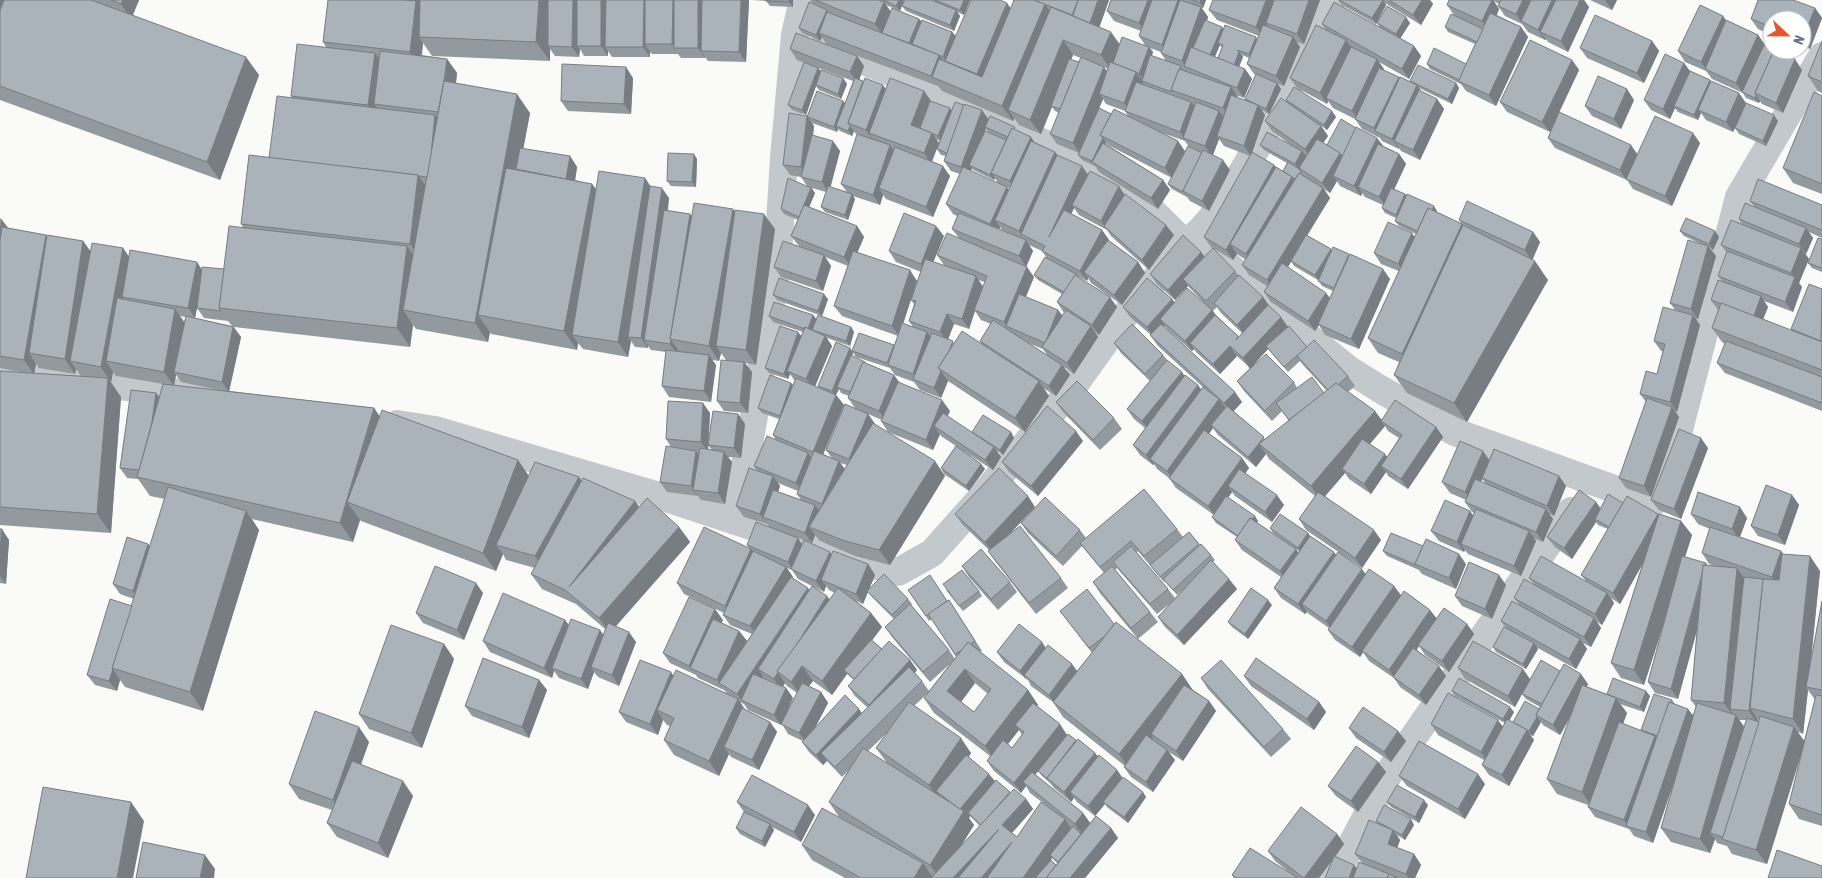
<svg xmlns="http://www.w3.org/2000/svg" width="1822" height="878" viewBox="0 0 1822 878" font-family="'Asap Condensed',sans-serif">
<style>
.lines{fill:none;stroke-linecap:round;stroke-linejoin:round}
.minor{stroke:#c3c8cc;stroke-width:28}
.wall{fill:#929a9f;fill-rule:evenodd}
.shaded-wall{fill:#777d82}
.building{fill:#aab3b9;stroke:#777d82;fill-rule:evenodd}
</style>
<rect width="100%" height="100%" fill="#fafaf8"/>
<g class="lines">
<!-- minor -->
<g class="minor">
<path d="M 824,46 L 850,55 L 945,95 L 1070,156 L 1149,208 L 1185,244"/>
<path d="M 1210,248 L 1271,306 L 1302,332 L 1348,369 L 1380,389 L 1455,432 L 1653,503 L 1664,488 L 1739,197 L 1822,56"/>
<path d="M 0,378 L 74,381 L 199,395"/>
<path d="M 397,424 L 435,430 L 669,499 L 855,560 L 898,572 L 932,553 L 982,497 L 1072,388 L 1120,321 L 1185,244 C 1211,225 1230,193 1246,166 C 1278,112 1305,56 1332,0"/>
<path d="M 735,521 L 755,410 L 778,256 L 784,158 L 795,35 L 803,0"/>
<path d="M 1334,878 L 1392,768 L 1571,511"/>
</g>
</g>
<!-- wall -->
<g class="wall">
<path d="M 0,0 L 139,0 L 133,15 L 259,75 L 220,180 L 0,100 Z"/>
<path d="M 328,0 L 749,0 L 746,62 L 708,61 L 705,57 L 705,58 L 681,58 L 678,54 L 652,54 L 650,52 L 650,57 L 612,57 L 608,51 L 608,56 L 584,56 L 580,49 L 579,57 L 555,56 L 550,49 L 550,61 L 432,56 L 423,43 L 422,55 L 447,59 L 457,73 L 456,83 L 530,113 L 523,149 L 570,156 L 577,167 L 575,180 L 592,184 L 596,189 L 645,178 L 650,186 L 669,198 L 668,211 L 692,216 L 735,211 L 775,229 L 756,365 L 745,363 L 752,372 L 748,413 L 724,411 L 717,401 L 726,360 L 721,353 L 719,361 L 712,360 L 716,365 L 711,402 L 669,397 L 662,386 L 666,352 L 651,350 L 648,346 L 648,348 L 635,347 L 631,341 L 628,357 L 583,349 L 578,343 L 577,350 L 491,334 L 490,332 L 488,342 L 416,329 L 413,325 L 410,347 L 234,327 L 241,337 L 229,391 L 374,408 L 379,416 L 518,460 L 528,476 L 579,477 L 581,481 L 639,507 L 679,527 L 690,542 L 615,626 L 636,642 L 619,686 L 598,677 L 594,672 L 588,689 L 559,678 L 554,671 L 552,678 L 490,652 L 483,641 L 565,620 L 569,625 L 600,630 L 603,635 L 605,629 L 576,604 L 542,589 L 531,574 L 535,568 L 506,560 L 503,554 L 496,571 L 361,521 L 360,520 L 353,542 L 252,519 L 259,530 L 203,711 L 125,687 L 120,680 L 117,691 L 95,685 L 87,675 L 132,606 L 134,599 L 120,594 L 113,584 L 148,544 L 150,546 L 165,499 L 150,496 L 138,479 L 127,478 L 120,468 L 156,393 L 159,397 L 163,384 L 116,376 L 113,372 L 111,382 L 110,381 L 121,397 L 111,533 L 0,525 L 0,371 L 20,372 L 0,368 L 0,219 L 8,228 L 47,236 L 83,241 L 90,251 L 123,248 L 129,257 L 202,270 L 224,269 L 243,227 L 241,224 L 269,158 L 292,98 L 291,96 L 326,47 L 323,42 ZM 197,308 L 204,318 L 228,321 L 232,326 L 195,318 ZM 180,316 L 186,317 L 184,322 ZM 36,364 L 39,368 L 75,374 L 76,369 L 81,376 L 34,373 ZM 176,375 L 181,382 L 218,390 L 174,385 Z"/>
<path d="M 751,0 L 793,0 L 793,7 L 770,6 L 766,1 Z"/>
<path d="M 810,0 L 904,0 L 900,11 L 886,5 L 891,12 L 919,19 L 921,21 L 952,32 L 956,36 L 1011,8 L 1014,1 L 1012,0 L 1109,0 L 1099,27 L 1120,45 L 1145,45 L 1139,36 L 1141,31 L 1114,21 L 1107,11 L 1111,0 L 1206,0 L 1203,8 L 1201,7 L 1208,17 L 1207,21 L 1223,29 L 1257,40 L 1259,36 L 1217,20 L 1209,10 L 1320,0 L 1304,44 L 1296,42 L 1300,47 L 1284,86 L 1278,84 L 1281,89 L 1269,114 L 1262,110 L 1265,115 L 1252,152 L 1274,165 L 1276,167 L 1283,171 L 1287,163 L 1264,150 L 1260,145 L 1292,146 L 1272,131 L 1265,121 L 1287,103 L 1286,100 L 1336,117 L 1327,130 L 1317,123 L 1321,126 L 1328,136 L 1323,143 L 1327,145 L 1383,146 L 1399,154 L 1406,164 L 1394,189 L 1437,211 L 1437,212 L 1462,224 L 1459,220 L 1533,232 L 1540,242 L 1532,260 L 1548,280 L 1467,422 L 1407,393 L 1394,375 L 1399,362 L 1378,353 L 1368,338 L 1399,271 L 1381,264 L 1374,253 L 1415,237 L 1416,234 L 1399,226 L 1395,221 L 1396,218 L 1385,213 L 1382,208 L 1383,205 L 1365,197 L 1362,193 L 1361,196 L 1340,186 L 1337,181 L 1330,193 L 1324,189 L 1330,198 L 1307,235 L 1332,250 L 1390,279 L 1359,349 L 1325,335 L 1319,325 L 1315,331 L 1271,302 L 1264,292 L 1267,286 L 1249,275 L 1242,265 L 1246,260 L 1237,254 L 1233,260 L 1211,247 L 1204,237 L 1250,156 L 1224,146 L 1219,139 L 1213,155 L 1230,170 L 1209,211 L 1190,201 L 1187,197 L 1172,189 L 1168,184 L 1172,178 L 1108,145 L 1106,143 L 1106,144 L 1163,180 L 1170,190 L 1158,209 L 1099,172 L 1095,166 L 1082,160 L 1078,155 L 1079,153 L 1057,144 L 1050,134 L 1059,113 L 1055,111 L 1052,107 L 1041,134 L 1019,125 L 1014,118 L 1013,121 L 942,91 L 938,86 L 826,44 L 822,37 L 820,41 L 802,33 L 799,28 L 813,4 ZM 1220,45 L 1222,48 L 1218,58 L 1215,57 ZM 1150,48 L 1161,52 L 1161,53 L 1166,61 L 1152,56 L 1153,52 ZM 1073,55 L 1081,58 L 1079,62 L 1071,60 ZM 1242,55 L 1249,58 L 1247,64 L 1254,74 L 1256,75 L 1245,99 L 1246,101 L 1238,98 L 1236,95 L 1244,98 L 1252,79 L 1245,69 L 1239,67 L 1243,57 ZM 1100,65 L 1108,69 L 1107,71 ZM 1103,99 L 1106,104 L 1125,111 L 1128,116 L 1111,114 L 1099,108 ZM 1157,131 L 1185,141 L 1189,147 L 1185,151 L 1178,141 ZM 1291,261 L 1294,266 L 1318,280 L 1322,286 L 1333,291 L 1330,298 L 1288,267 Z"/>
<path d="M 933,0 L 970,0 L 964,15 L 957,12 L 960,16 L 954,31 L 906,11 L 902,6 L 934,1 Z"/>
<path d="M 1338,0 L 1430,0 L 1433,4 L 1421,25 L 1385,3 L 1386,5 L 1376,24 L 1342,5 Z"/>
<path d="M 1449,0 L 1584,0 L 1589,7 L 1568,52 L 1548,42 L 1546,39 L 1545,40 L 1528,32 L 1522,24 L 1505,16 L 1498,6 L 1499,4 L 1494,1 L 1499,9 L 1497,15 L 1521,27 L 1528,37 L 1496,106 L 1466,91 L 1461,84 L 1430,69 L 1427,64 L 1466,64 L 1475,44 L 1448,32 L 1445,27 L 1454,15 L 1447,5 Z"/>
<path d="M 1590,0 L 1617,0 L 1612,10 Z"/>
<path d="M 1815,8 L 1822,18 L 1810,49 L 1802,46 L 1802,20 L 1772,20 L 1772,35 L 1758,29 L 1751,19 Z"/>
<path d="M 1723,16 L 1726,21 L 1758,35 L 1765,45 L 1765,46 L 1802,70 L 1783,113 L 1762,104 L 1760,101 L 1759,103 L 1746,98 L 1743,93 L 1712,79 L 1706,71 L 1685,62 L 1678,51 Z"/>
<path d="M 1377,23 L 1410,23 L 1400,38 L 1414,46 L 1421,56 L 1409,79 L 1379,62 L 1384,70 L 1400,79 L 1412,83 L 1410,81 L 1456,83 L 1459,88 L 1452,104 L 1419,88 L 1421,91 L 1437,99 L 1444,109 L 1420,160 L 1401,151 L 1399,148 L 1399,149 L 1382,141 L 1380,138 L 1362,129 L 1355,119 L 1333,108 L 1328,101 L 1327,104 L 1297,88 L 1290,78 L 1326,30 L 1322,24 L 1380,27 Z"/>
<path d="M 1652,41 L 1659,51 L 1644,83 L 1587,58 L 1580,48 Z"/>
<path d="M 1822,41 L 1822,93 L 1818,91 L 1808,76 Z"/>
<path d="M 790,49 L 857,56 L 864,66 L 859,80 L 886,89 L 924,91 L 931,101 L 951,111 L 988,119 L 1018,131 L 1034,142 L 1055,152 L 1057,155 L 1088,175 L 1125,195 L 1174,235 L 1149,270 L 1111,236 L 1107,230 L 1079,215 L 1074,208 L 1071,214 L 1102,230 L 1109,240 L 1109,241 L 1138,262 L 1145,273 L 1122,305 L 1091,283 L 1088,278 L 1087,281 L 1077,276 L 1117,307 L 1099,335 L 1095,332 L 1098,337 L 1074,374 L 1064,367 L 1070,375 L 1056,396 L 1043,388 L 1049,396 L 1025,432 L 948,381 L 941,398 L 920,390 L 914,382 L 895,375 L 890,368 L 856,357 L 852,351 L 894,345 L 894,346 L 898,336 L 842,316 L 834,306 L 848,266 L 825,257 L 831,266 L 823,291 L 781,277 L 774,267 L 810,251 L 799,246 L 791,236 L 798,220 L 784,214 L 781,209 L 807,186 L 801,177 L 790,175 L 783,165 L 807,116 L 843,101 L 845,103 L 853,81 L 818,68 L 821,71 L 843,78 L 847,84 L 841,99 L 819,90 L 816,86 L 806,115 L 792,110 L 788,105 L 816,67 L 797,60 ZM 812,123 L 837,132 L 838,129 L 840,131 L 852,136 L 854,131 L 855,133 L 862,136 L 841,184 L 847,192 L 830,187 L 840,151 L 813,135 L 814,126 ZM 986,128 L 988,132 L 1006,140 L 984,134 ZM 936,139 L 940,141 L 937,149 L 941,155 L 946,156 L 944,161 L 951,171 L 960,174 L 946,204 L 953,214 L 957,216 L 952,229 L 959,238 L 937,255 L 944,265 L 950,268 L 933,262 L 944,236 L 889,251 L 896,262 L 921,272 L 911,300 L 914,304 L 909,321 L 913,327 L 903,324 L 917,281 L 857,253 L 864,237 L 857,226 L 809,207 L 815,193 L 812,188 L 826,192 L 821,207 L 825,212 L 848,220 L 855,199 L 853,196 L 880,205 L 883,195 L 886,199 L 933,217 L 950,176 L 932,161 L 939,143 ZM 972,168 L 973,170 L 994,180 L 995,178 L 998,183 L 1009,188 L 1009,190 L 971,171 ZM 1000,227 L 1002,230 L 1019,238 L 999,230 ZM 1029,245 L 1042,251 L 1047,258 L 1034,275 L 1038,280 L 1062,294 L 1057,302 L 1064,313 L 1062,316 L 1058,310 L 1026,297 L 1034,277 L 1026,267 L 1033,251 ZM 978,280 L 985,282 L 983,286 ZM 975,311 L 981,320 L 991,324 L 980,341 L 982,344 L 954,343 L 948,339 L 954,324 L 969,329 ZM 1028,343 L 1043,349 L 1047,355 Z"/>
<path d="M 1572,60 L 1579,70 L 1559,112 L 1637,154 L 1700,143 L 1672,206 L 1633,189 L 1627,180 L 1555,148 L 1548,138 L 1557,117 L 1550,132 L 1507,112 L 1500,102 Z"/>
<path d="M 1684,63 L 1690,71 L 1710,80 L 1711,82 L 1746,103 L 1733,132 L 1706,120 L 1701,113 L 1698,120 L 1678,112 L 1675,108 L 1670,119 L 1651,110 L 1644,100 Z"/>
<path d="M 633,78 L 631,114 L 568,111 L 561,101 Z"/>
<path d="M 1822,96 L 1822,194 L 1793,183 L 1783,168 Z"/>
<path d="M 1634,100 L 1621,129 L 1592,116 L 1585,106 Z"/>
<path d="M 1778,121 L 1766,146 L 1739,134 L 1735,128 Z"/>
<path d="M 697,159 L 696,187 L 671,186 L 667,181 Z"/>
<path d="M 1750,201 L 1822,205 L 1822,238 L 1809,232 L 1813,238 L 1806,254 L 1805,253 L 1809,259 L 1799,283 L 1802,287 L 1793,312 L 1764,301 L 1768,307 L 1763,319 L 1792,331 L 1791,329 L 1822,289 L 1822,411 L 1725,373 L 1717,363 L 1725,344 L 1722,342 L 1712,328 L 1718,310 L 1711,300 L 1722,281 L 1718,276 L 1727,253 L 1721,245 L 1742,224 L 1739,219 L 1754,207 Z"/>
<path d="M 1680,231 L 1715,231 L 1719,237 L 1713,250 L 1710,248 L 1716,256 L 1698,319 L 1696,319 L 1700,325 L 1677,412 L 1675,411 L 1679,417 L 1651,497 L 1626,488 L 1619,478 L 1646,402 L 1640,394 L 1657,374 L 1663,351 L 1661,351 L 1654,341 L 1675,310 L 1670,303 L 1699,243 L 1684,236 Z"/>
<path d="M 1822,239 L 1822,272 L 1812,268 L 1808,263 Z"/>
<path d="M 1205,257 L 1235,271 L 1239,276 L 1263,297 L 1269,306 L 1307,347 L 1348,376 L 1355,386 L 1348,392 L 1382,420 L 1436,427 L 1443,437 L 1408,489 L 1388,476 L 1386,472 L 1371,494 L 1349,479 L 1345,473 L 1325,496 L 1381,540 L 1362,568 L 1306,530 L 1299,519 L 1315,496 L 1269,459 L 1266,454 L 1256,467 L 1218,435 L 1213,428 L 1209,434 L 1242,458 L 1249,468 L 1245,473 L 1284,505 L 1272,522 L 1235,496 L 1232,492 L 1228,498 L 1258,521 L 1257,523 L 1296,549 L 1298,553 L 1299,551 L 1273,533 L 1270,528 L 1308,533 L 1310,536 L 1336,555 L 1366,574 L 1394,586 L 1401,595 L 1437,618 L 1467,624 L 1474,634 L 1449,672 L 1425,655 L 1419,646 L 1417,650 L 1446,676 L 1426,705 L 1400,687 L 1394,678 L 1369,661 L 1363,652 L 1360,657 L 1335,640 L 1328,630 L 1329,628 L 1309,614 L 1307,612 L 1305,614 L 1281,598 L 1274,588 L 1281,577 L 1242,550 L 1235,540 L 1237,537 L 1216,523 L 1212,517 L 1214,515 L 1176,488 L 1169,478 L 1157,469 L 1154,464 L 1153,465 L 1140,455 L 1133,445 L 1145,428 L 1134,419 L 1127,409 L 1150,381 L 1121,353 L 1114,343 L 1163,355 L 1168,361 L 1184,376 L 1198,385 L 1201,390 L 1204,388 L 1158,346 L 1150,335 L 1151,335 L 1130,317 L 1123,307 L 1172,299 L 1174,302 L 1206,305 L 1188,286 L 1175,300 L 1157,284 L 1150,274 ZM 1217,307 L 1221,313 L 1242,333 L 1239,337 L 1216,315 L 1213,311 ZM 1165,326 L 1167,329 L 1192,351 L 1194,349 L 1197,353 L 1220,374 L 1237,356 L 1250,368 L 1237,381 L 1244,391 L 1272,421 L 1282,411 L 1289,421 L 1265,439 L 1233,411 L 1242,402 L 1164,327 ZM 1268,349 L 1288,372 L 1300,361 L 1304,366 L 1327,391 L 1324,393 L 1297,388 L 1294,382 L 1253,365 ZM 1385,426 L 1388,431 L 1399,438 L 1387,457 L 1370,444 Z"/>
<path d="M 773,295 L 828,299 L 822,316 L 777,300 Z"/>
<path d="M 813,315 L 816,319 L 851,327 L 854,332 L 850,346 L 827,338 L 832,346 L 815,386 L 820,388 L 818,386 L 850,348 L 853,353 L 852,356 L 866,363 L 894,375 L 899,382 L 950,411 L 947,416 L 973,433 L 1011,432 L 1014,438 L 1003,455 L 997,451 L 1001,457 L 993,470 L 959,448 L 981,464 L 985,469 L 969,491 L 944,474 L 941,468 L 956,446 L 941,436 L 940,434 L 933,450 L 888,432 L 881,421 L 882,420 L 868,414 L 875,424 L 945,476 L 890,565 L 855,556 L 820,541 L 815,535 L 812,543 L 778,531 L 802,545 L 832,555 L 868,564 L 875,575 L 869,589 L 908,599 L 912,604 L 911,605 L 949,650 L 955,659 L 956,657 L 932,619 L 929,621 L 908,590 L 947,601 L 949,600 L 982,651 L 980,652 L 1028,690 L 1038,705 L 1037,706 L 1067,735 L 1035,775 L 1083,813 L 1090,823 L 1111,828 L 1118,838 L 1085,878 L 845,878 L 812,860 L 802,845 L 849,823 L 839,817 L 829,802 L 848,771 L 842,777 L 827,761 L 823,765 L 809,752 L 802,742 L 803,741 L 788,734 L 782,724 L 781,725 L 748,710 L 744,704 L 740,702 L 745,710 L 770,722 L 777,732 L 759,770 L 731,757 L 729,754 L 719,776 L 674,755 L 664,740 L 670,726 L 667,725 L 663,720 L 658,735 L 626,722 L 619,712 L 673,676 L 727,693 L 724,690 L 698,678 L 696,675 L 670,663 L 663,653 L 723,620 L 721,623 L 739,631 L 747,641 L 744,646 L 752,634 L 730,625 L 723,615 L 724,613 L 684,594 L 677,583 L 749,548 L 747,545 L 769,527 L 767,524 L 744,517 L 736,506 L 757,471 L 754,466 L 776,440 L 773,435 L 779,419 L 762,413 L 758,408 L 791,383 L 793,385 L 795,381 L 790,374 L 788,379 L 769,373 L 765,368 L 798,332 L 801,337 L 803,332 L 773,322 L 769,316 ZM 839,389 L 841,393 L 849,396 L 848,398 L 855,408 L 826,450 L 832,458 L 823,454 L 844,405 L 836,395 ZM 840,463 L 847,465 L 845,469 ZM 778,483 L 798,491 L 797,494 L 801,500 L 778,492 L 780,486 ZM 787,568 L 792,570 L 798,579 L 824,592 L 826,586 L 829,590 L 835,593 L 830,599 L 809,590 L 792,578 L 793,577 ZM 868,592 L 871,596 L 894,619 L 885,627 L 892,637 L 930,682 L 950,664 L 929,691 L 922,681 L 915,673 L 917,670 L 910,660 L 882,649 L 872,640 L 882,627 L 871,613 L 856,601 L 863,604 ZM 847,674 L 854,680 L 848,686 L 855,696 L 868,708 L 862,713 L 815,728 L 828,703 L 821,692 L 809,686 L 813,681 L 832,695 ZM 785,683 L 787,686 L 797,693 L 786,713 L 793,698 L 786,688 L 783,687 ZM 975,683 L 988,694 L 974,712 L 961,702 ZM 929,692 L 924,698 L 934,713 L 990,756 L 987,761 L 994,771 L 1021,793 L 1026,786 L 1030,793 L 1051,809 L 1017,837 L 1012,833 L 1033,809 L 1026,799 L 1010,793 L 995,781 L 969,757 L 971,753 L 914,706 ZM 1019,730 L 1022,735 L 1012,748 L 1008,744 ZM 888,732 L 876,748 L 887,763 L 868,751 ZM 970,816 L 980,826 L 961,846 L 974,825 L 969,818 ZM 1052,858 L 1057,863 L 1056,865 L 1049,863 Z"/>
<path d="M 1056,402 L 1114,418 L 1122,429 L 1100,450 L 1063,412 Z"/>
<path d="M 710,413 L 708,449 L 712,450 L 708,445 L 738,414 L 745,424 L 741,458 L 728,457 L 732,462 L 725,504 L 701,500 L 698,496 L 667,492 L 660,482 L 671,447 L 666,439 Z"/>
<path d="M 1083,441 L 1038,496 L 1009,472 L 1002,462 Z"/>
<path d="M 1708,448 L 1681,519 L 1659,510 L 1651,500 Z"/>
<path d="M 1489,460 L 1559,476 L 1566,486 L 1554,516 L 1549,514 L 1553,519 L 1543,542 L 1533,538 L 1536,541 L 1521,576 L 1468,554 L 1465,550 L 1464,552 L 1439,541 L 1431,531 L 1470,511 L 1473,516 L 1474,513 L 1472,512 L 1465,502 L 1466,500 L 1450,493 L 1442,482 ZM 1482,479 L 1486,484 L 1481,482 Z"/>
<path d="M 1792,495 L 1799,505 L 1785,545 L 1758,536 L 1751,526 Z"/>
<path d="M 1596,502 L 1600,508 L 1623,503 L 1681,521 L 1692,535 L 1685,557 L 1706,563 L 1707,565 L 1715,566 L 1709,564 L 1702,553 L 1710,529 L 1698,524 L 1691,514 L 1747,518 L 1740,537 L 1781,551 L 1783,554 L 1820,571 L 1811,661 L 1822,601 L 1822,826 L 1799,819 L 1789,804 L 1803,748 L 1767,864 L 1732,854 L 1727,846 L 1717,843 L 1715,839 L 1710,853 L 1671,842 L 1661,828 L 1675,779 L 1653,843 L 1634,836 L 1629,829 L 1595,817 L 1588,807 L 1588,805 L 1557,794 L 1547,779 L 1570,718 L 1560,735 L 1543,725 L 1541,722 L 1533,736 L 1530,735 L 1534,740 L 1509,786 L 1489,775 L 1482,765 L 1484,760 L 1438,735 L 1431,724 L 1503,727 L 1505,723 L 1455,696 L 1452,691 L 1514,712 L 1509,720 L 1513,723 L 1539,709 L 1540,707 L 1526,699 L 1522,694 L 1515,707 L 1465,679 L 1458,668 L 1530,679 L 1560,671 L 1588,684 L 1587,687 L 1607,694 L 1650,696 L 1644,712 L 1620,704 L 1627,713 L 1623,724 L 1641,731 L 1672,700 L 1675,704 L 1693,715 L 1696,707 L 1691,700 L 1697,629 L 1678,699 L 1655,693 L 1648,682 L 1664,623 L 1644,685 L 1621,678 L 1611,663 L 1642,565 L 1620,604 L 1611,598 L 1614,603 L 1602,625 L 1597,622 L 1601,628 L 1591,647 L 1583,643 L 1587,649 L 1576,669 L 1536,647 L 1538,649 L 1526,669 L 1496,652 L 1493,647 L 1506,628 L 1501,621 L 1519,604 L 1514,598 L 1534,584 L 1529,578 L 1586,581 L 1581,575 L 1608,529 L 1598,525 L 1596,522 L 1572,559 L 1555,547 L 1547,537 ZM 1808,690 L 1815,700 L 1804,741 L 1798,732 L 1803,734 ZM 1739,720 L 1746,720 L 1744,726 Z"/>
<path d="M 1035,507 L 1010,534 L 1061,578 L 1068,588 L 1036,614 L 995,561 L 988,551 L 989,550 L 962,524 L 955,514 Z"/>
<path d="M 1021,523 L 1080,530 L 1086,538 L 1177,529 L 1183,537 L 1189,532 L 1200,545 L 1211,555 L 1215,560 L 1213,562 L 1237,589 L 1184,645 L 1165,627 L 1158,617 L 1172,602 L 1157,614 L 1117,568 L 1115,570 L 1150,612 L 1158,622 L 1138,639 L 1100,593 L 1093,582 L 1104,573 L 1082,546 L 1063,566 L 1028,533 ZM 1138,551 L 1164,582 L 1165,581 L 1177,595 L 1186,587 L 1175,598 L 1168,589 L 1136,553 Z"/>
<path d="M 0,529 L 9,540 L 6,584 L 0,583 Z"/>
<path d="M 1383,551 L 1466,564 L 1456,589 L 1422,574 L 1419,570 L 1387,556 Z"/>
<path d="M 962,566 L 1010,582 L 1017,592 L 998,610 L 969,577 Z"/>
<path d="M 1506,585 L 1492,619 L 1462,606 L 1455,596 Z"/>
<path d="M 946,590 L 979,591 L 982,596 L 963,611 Z"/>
<path d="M 483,593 L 464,640 L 423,623 L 416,613 Z"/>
<path d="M 1272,605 L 1248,639 L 1232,627 L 1228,622 Z"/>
<path d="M 1060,611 L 1114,624 L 1182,674 L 1192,689 L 1209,701 L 1216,711 L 1183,761 L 1169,752 L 1175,760 L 1153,792 L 1131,777 L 1124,767 L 1125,766 L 1063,717 L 1053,702 L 1031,686 L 1028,680 L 1004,662 L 997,652 L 1046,648 L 1077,671 L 1092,653 Z"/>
<path d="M 444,644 L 454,659 L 422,748 L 369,729 L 359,714 Z"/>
<path d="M 1244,676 L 1319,702 L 1326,712 L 1314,730 L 1251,686 Z"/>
<path d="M 1201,678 L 1283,729 L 1291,739 L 1271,757 L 1208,689 Z"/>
<path d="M 539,680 L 547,690 L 529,738 L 472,716 L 465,706 Z"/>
<path d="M 1349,728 L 1406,741 L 1391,762 L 1356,738 Z"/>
<path d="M 1076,740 L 1095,753 L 1098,756 L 1117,770 L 1122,778 L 1146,797 L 1128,823 L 1107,807 L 1105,804 L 1095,816 L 1077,802 L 1074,798 L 1071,802 L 1054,788 L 1050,783 L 1042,776 L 1038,771 Z"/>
<path d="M 369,742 L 361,764 L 413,796 L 388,858 L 337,837 L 327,823 L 332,810 L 299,799 L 289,784 Z"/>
<path d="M 1378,762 L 1386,772 L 1358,812 L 1336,796 L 1328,786 Z"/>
<path d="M 1399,776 L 1485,784 L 1465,819 L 1407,786 Z"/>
<path d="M 737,802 L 815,815 L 801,842 L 772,827 L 774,830 L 765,847 L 740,834 L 736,828 L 744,812 Z"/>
<path d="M 1387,802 L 1428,805 L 1419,823 L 1391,807 Z"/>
<path d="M 1376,821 L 1414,825 L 1405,840 L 1397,835 L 1400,840 L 1397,848 L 1414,854 L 1421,865 L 1415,878 L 1325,878 L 1332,861 L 1319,878 L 1234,878 L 1232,875 L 1295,877 L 1275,861 L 1268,851 L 1337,834 L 1344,844 L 1335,857 L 1357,868 L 1362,863 L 1355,854 L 1378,824 Z"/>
</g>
<!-- shaded-wall -->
<g class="shaded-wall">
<path d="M 0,0 L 7,0 L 0,18 Z"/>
<path d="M 123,0 L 139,0 L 131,19 L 121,4 Z"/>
<path d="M 414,0 L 423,0 L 419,37 L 423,43 L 420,67 L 410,52 L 416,2 Z"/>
<path d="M 539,0 L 553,0 L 548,46 L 550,49 L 550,61 L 536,42 Z"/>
<path d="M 573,0 L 580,0 L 577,46 L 580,49 L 579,57 L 572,47 Z"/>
<path d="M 601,0 L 608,0 L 605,47 L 608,51 L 608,56 L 601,46 Z"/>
<path d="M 644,0 L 651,0 L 645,44 L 650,52 L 650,57 L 643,47 Z"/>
<path d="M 673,0 L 680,0 L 675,48 L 672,44 Z"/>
<path d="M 698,0 L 705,0 L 701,51 L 705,57 L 705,58 L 698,48 Z"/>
<path d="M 741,0 L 749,0 L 746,62 L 739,52 Z"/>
<path d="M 789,0 L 793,0 L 793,7 L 789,2 Z"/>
<path d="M 899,0 L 904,0 L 900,11 L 896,6 Z"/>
<path d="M 964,0 L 970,0 L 964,15 L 960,10 Z"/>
<path d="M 1098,0 L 1109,0 L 1097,34 L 1090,24 Z"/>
<path d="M 1148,0 L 1159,0 L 1146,34 L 1139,23 Z"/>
<path d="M 1178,0 L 1181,0 L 1169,55 L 1162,45 Z"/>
<path d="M 1201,0 L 1206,0 L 1203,8 L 1200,3 Z"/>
<path d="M 1266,0 L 1275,0 L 1266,23 L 1268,26 L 1263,37 L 1256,27 Z"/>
<path d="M 1309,0 L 1320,0 L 1304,44 L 1297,34 Z"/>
<path d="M 1383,0 L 1386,5 L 1376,24 L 1372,18 Z"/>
<path d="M 1422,0 L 1430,0 L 1433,4 L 1421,25 L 1413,15 Z"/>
<path d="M 1492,0 L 1493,0 L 1499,9 L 1489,31 L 1482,21 Z"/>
<path d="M 1523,0 L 1535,0 L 1521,22 L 1516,14 Z"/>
<path d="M 1552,0 L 1564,0 L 1540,32 L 1546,39 L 1545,40 L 1538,30 Z"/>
<path d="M 1580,0 L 1584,0 L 1589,7 L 1568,52 L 1561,41 Z"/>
<path d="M 1605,0 L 1617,0 L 1612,10 Z"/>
<path d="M 884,2 L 891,12 L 882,34 L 875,24 Z"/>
<path d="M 1007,3 L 1014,13 L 983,87 L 976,76 Z"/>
<path d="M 1045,4 L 1055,19 L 1008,110 L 1014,118 L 1013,121 L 1002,106 Z"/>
<path d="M 1201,7 L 1208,17 L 1197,49 L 1186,67 L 1182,61 Z"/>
<path d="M 1815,8 L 1822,18 L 1810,49 L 1803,38 Z"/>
<path d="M 827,10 L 831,15 L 819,33 L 822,37 L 820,41 L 816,35 Z"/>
<path d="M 956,10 L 960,16 L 954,31 L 950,25 Z"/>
<path d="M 1723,16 L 1730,26 L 1707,70 L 1701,62 Z"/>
<path d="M 1406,17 L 1410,23 L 1400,39 L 1396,34 Z"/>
<path d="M 919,19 L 923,24 L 914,46 L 909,44 Z"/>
<path d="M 1222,27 L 1225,32 L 1218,43 L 1220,45 L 1213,60 L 1210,55 Z"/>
<path d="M 1521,27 L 1528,37 L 1496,106 L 1489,95 Z"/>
<path d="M 952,32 L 956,37 L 946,62 L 943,57 Z"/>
<path d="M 1111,32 L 1121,46 L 1111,70 L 1101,55 Z"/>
<path d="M 1758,35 L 1765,45 L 1743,93 L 1736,83 Z"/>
<path d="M 1256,37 L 1259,43 L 1253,60 L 1249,54 Z"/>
<path d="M 1293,37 L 1300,47 L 1284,86 L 1276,76 Z"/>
<path d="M 1063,40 L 1073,55 L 1041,134 L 1030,120 Z"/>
<path d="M 1346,40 L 1353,50 L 1326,98 L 1328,101 L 1327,104 L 1320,93 Z"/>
<path d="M 1652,41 L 1659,51 L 1644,83 L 1637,73 Z"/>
<path d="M 1414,46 L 1421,56 L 1409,79 L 1402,69 Z"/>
<path d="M 1149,47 L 1153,52 L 1143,79 L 1139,74 Z"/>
<path d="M 1239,52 L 1243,57 L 1237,71 L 1234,66 Z"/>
<path d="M 375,53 L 385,67 L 374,104 L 380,112 L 379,120 L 368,105 Z"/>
<path d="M 939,55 L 946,64 L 932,77 L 938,86 L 931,76 Z"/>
<path d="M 857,56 L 864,66 L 858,83 L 850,72 Z"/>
<path d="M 246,57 L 259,75 L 220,180 L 207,162 Z"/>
<path d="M 447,59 L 457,73 L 451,127 L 441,112 Z"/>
<path d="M 1377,59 L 1384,69 L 1359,121 L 1352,111 Z"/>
<path d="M 1795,59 L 1802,70 L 1783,113 L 1776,103 Z"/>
<path d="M 1572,60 L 1579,70 L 1550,132 L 1542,122 Z"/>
<path d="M 1684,63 L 1691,73 L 1674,106 L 1675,108 L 1670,119 L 1663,109 Z"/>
<path d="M 626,67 L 633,78 L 631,114 L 624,104 Z"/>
<path d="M 1104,67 L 1111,77 L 1099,94 L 1103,99 L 1080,154 L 1073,143 Z"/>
<path d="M 818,68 L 822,73 L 816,85 L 816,86 L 806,115 L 802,110 Z"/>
<path d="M 1245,69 L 1252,79 L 1244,98 L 1237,88 Z"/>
<path d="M 1136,72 L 1143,81 L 1142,81 L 1143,83 L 1132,113 L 1124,103 Z"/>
<path d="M 1399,77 L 1406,88 L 1376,132 L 1374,128 Z"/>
<path d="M 843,78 L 847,84 L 841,99 L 838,94 Z"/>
<path d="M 1710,80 L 1713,85 L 1698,110 L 1701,113 L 1698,120 L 1694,115 Z"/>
<path d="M 1277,83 L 1281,89 L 1269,114 L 1266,109 Z"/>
<path d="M 1456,83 L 1459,88 L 1452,104 L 1448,99 Z"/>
<path d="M 883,85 L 890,95 L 869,133 L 873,140 L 866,130 Z"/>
<path d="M 1417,85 L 1424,95 L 1394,141 L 1399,148 L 1399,149 L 1392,139 Z"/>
<path d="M 1231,87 L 1238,97 L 1230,119 L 1223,108 Z"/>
<path d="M 1627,89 L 1634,100 L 1621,129 L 1614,119 Z"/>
<path d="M 924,91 L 931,101 L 918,135 L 911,125 Z"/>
<path d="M 1739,93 L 1746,103 L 1733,132 L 1726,122 Z"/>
<path d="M 517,94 L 530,113 L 518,177 L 478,315 L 490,332 L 488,342 L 475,323 Z"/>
<path d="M 1756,96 L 1760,101 L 1759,103 L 1755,98 Z"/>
<path d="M 1437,99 L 1444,109 L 1420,160 L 1413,150 Z"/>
<path d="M 843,101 L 847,106 L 836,126 L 838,129 L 837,132 L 834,127 Z"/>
<path d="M 1191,102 L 1199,112 L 1185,139 L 1180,132 Z"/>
<path d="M 1258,105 L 1265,115 L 1251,156 L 1244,146 Z"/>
<path d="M 950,108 L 953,113 L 942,141 L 938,136 Z"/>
<path d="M 982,110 L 989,120 L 985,127 L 986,128 L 972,167 L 969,165 L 972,168 L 968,177 L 961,167 Z"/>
<path d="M 1219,111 L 1226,121 L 1217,136 L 1219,139 L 1212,157 L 1205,146 Z"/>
<path d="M 1332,111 L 1336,117 L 1327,130 L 1324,125 Z"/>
<path d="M 435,115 L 446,130 L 428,177 Z"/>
<path d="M 1774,115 L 1778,121 L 1766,146 L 1763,141 Z"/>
<path d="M 807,116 L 814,126 L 808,177 L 801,167 Z"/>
<path d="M 850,126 L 854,131 L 852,136 L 848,131 Z"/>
<path d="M 1321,126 L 1328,136 L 1312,159 L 1305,149 Z"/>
<path d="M 932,133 L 939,143 L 931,164 L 924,153 Z"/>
<path d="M 1693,133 L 1700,143 L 1672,206 L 1665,196 Z"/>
<path d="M 1031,137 L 1038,148 L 1017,192 L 1010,181 Z"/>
<path d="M 1103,138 L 1106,143 L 1097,165 L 1092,161 Z"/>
<path d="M 1377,138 L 1385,148 L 1358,187 L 1362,193 L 1361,196 L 1354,186 Z"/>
<path d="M 833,141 L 840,151 L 829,193 L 822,182 Z"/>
<path d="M 1178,141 L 1185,152 L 1172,178 L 1165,168 Z"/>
<path d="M 890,145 L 897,156 L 879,188 L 883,195 L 880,205 L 873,195 Z"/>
<path d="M 1631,145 L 1638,155 L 1626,179 L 1627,181 L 1620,170 Z"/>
<path d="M 1302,151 L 1306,156 L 1299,170 L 1295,164 Z"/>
<path d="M 1055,152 L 1063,162 L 1022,235 L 1019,231 Z"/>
<path d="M 1340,153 L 1348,163 L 1333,176 L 1337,181 L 1330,193 L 1322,183 Z"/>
<path d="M 694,154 L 697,159 L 696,187 L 692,182 Z"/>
<path d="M 1399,154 L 1406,164 L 1386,207 L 1379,197 Z"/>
<path d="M 570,156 L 577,167 L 573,195 L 565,185 Z"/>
<path d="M 1223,160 L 1230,170 L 1209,211 L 1202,201 Z"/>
<path d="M 1274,165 L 1281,175 L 1230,244 L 1237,254 L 1233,260 L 1226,250 Z"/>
<path d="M 943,166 L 950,176 L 933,217 L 926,207 Z"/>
<path d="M 1082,166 L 1089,176 L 1072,205 L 1074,208 L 1056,247 L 1049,237 Z"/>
<path d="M 991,173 L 995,178 L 994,180 L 990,175 Z"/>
<path d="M 418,175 L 431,194 L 423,262 L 410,244 Z"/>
<path d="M 1292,177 L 1299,187 L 1253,264 L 1246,254 Z"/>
<path d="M 645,178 L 655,193 L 628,337 L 631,341 L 628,357 L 618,342 Z"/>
<path d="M 1163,180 L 1170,190 L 1158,209 L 1151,198 Z"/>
<path d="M 592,184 L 605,202 L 572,335 L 578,343 L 577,350 L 564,331 Z"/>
<path d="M 1119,186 L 1126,197 L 1106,228 L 1101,221 Z"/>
<path d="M 1007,187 L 1014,197 L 995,220 L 1000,227 L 997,234 L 990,224 Z"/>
<path d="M 662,188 L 669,198 L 649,341 L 644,340 L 648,346 L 648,348 L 641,338 Z"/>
<path d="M 811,188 L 815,193 L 803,222 L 799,217 Z"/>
<path d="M 1323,188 L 1330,198 L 1274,290 L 1267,280 Z"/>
<path d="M 852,194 L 855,199 L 848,220 L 845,215 Z"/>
<path d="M 1405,194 L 1409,199 L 1400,220 L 1396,215 Z"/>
<path d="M 1434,206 L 1437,211 L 1425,238 L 1422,233 Z"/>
<path d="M 733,209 L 743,224 L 716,346 L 721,353 L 719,361 L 709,346 Z"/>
<path d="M 690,214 L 697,224 L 671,339 Z"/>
<path d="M 764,214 L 775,229 L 756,365 L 746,350 Z"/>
<path d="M 2,220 L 13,234 L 0,298 L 0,232 Z"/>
<path d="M 1462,224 L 1473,239 L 1412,368 L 1402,354 Z"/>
<path d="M 1166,225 L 1174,235 L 1149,270 L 1142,260 Z"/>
<path d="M 857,226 L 864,237 L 851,267 L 844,257 Z"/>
<path d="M 936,226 L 944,236 L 928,275 L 921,264 Z"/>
<path d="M 1806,228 L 1813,238 L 1806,254 L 1799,244 Z"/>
<path d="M 1102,230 L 1109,240 L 1090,276 L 1084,272 L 1088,278 L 1087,281 L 1080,271 Z"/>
<path d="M 1715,231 L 1719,237 L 1713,250 L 1709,244 Z"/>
<path d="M 1533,232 L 1540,242 L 1532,261 L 1525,250 Z"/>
<path d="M 1412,233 L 1419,243 L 1405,274 L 1398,264 Z"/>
<path d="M 46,235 L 57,250 L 29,353 L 36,364 L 34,374 L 24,360 Z"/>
<path d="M 1026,240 L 1033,251 L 1026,267 L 1019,256 Z"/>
<path d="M 83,241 L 94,256 L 70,361 L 76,369 L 75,374 L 65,359 Z"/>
<path d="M 407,246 L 420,265 L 403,310 L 413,325 L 410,347 L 397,328 Z"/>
<path d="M 1708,246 L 1716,256 L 1698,319 L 1691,309 Z"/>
<path d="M 123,248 L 133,263 L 122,297 L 126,302 L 106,361 L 113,372 L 111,382 L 101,367 Z"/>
<path d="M 1801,248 L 1809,259 L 1799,283 L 1802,287 L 1793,312 L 1785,302 L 1795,278 L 1791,273 Z"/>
<path d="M 1331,249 L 1334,254 L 1319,281 L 1315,275 Z"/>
<path d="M 1201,252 L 1209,262 L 1183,279 L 1188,286 L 1175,300 L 1168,290 Z"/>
<path d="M 824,255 L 831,266 L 823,291 L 816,281 Z"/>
<path d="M 1535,261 L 1548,280 L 1467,422 L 1454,403 Z"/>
<path d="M 197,262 L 204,273 L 195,318 L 188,308 Z"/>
<path d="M 1138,262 L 1145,273 L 1122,305 L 1114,295 Z"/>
<path d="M 1027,267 L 1034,277 L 1012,329 L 1007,327 L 1004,322 Z"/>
<path d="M 1383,269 L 1390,279 L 1359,349 L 1351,339 Z"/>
<path d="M 910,270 L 917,281 L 899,336 L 892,326 Z"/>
<path d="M 976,276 L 983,287 L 974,310 L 975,311 L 969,329 L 962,319 Z"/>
<path d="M 1326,293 L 1334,303 L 1315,331 L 1308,321 Z"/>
<path d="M 824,294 L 828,299 L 822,316 L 818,311 Z"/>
<path d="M 1761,296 L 1768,307 L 1760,327 L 1753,317 Z"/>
<path d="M 1110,297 L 1117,307 L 1099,335 L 1092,325 Z"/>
<path d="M 1263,297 L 1270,307 L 1245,335 L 1237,325 Z"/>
<path d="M 1172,299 L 1179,309 L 1160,319 L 1165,326 L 1154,338 L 1147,327 Z"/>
<path d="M 175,309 L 185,323 L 174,372 L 176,375 L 174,386 L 164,372 Z"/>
<path d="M 1058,310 L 1066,320 L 1045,343 Z"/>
<path d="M 1212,310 L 1219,320 L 1190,343 L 1194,349 L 1192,351 L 1185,341 Z"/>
<path d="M 947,314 L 954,324 L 947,342 L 940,332 Z"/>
<path d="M 813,315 L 817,320 L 812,335 L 808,330 Z"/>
<path d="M 1693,315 L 1700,325 L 1677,412 L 1670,402 Z"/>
<path d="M 1281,317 L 1288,327 L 1266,346 L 1268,349 L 1250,369 L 1243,358 Z"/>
<path d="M 1091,326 L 1098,337 L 1074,374 L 1067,363 Z"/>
<path d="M 233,327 L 241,337 L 229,392 L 222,382 Z"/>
<path d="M 851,327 L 854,332 L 850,346 L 846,341 Z"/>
<path d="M 798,332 L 802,337 L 787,371 L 790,374 L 788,379 L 784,374 Z"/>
<path d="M 927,332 L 934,342 L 919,382 L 913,374 Z"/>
<path d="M 825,336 L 832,346 L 814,389 L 806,379 Z"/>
<path d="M 671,340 L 678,350 L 677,354 L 670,344 Z"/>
<path d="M 1230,346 L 1237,356 L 1220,374 L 1213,364 Z"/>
<path d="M 850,348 L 853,353 L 839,388 L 837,387 L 839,389 L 835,396 L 832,391 Z"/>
<path d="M 709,355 L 716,365 L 711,402 L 704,391 Z"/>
<path d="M 744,362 L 752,372 L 748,413 L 740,403 Z"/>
<path d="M 1062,365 L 1070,375 L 1056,396 L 1049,386 Z"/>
<path d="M 941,371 L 948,381 L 941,398 L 934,388 Z"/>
<path d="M 1182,372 L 1189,383 L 1150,432 L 1142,421 Z"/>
<path d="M 894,375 L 901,385 L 886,421 L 879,411 Z"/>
<path d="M 108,378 L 121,397 L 111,533 L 97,514 Z"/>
<path d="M 1039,381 L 1049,396 L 1025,432 L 1015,418 Z"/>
<path d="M 791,383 L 795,388 L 784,421 L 780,416 Z"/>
<path d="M 1198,385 L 1205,395 L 1150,459 L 1154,464 L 1153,465 L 1146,455 Z"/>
<path d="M 1235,392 L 1242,402 L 1232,413 L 1224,403 Z"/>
<path d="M 156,393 L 164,403 L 153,481 L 145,471 Z"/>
<path d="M 836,395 L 844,405 L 820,462 L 813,452 Z"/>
<path d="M 1219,399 L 1226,409 L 1211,425 L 1213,428 L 1174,481 L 1167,471 Z"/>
<path d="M 942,400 L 950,411 L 941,431 L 934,426 L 940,434 L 933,450 L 926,440 Z"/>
<path d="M 703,403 L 710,413 L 708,452 L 701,442 Z"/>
<path d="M 1672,407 L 1679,417 L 1651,497 L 1644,486 Z"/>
<path d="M 374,408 L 387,427 L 347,502 L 360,520 L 353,542 L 340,523 Z"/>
<path d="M 1375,411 L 1384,423 L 1381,421 L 1385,426 L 1346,472 L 1342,469 L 1345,473 L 1321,501 L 1311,486 Z"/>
<path d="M 738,414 L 745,424 L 741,458 L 734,448 Z"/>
<path d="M 868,414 L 875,424 L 856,470 L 849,459 Z"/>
<path d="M 1436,427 L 1443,437 L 1408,489 L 1401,479 Z"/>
<path d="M 1076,431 L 1083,441 L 1038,496 L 1031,486 Z"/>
<path d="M 1011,432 L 1014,438 L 1003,455 L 1000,450 Z"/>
<path d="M 1701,438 L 1708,448 L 1681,519 L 1674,509 Z"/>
<path d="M 1259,444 L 1266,454 L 1256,467 L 1248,457 Z"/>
<path d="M 994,447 L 1001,457 L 993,470 L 985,460 Z"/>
<path d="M 696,451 L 703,461 L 693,490 L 698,496 L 691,486 Z"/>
<path d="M 1483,451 L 1490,461 L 1472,502 L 1465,492 Z"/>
<path d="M 724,452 L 732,462 L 725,504 L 718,493 Z"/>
<path d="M 808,453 L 815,464 L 803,493 L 796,483 Z"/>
<path d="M 1385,454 L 1392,464 L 1381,466 L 1386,472 L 1371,494 L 1364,484 Z"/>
<path d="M 1242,458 L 1249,468 L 1234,490 L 1228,486 L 1232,492 L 1215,516 L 1208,506 Z"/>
<path d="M 518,460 L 531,479 L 496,545 L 503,554 L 496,571 L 483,553 Z"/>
<path d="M 839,461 L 846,471 L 829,514 L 822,504 Z"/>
<path d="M 935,461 L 945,476 L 890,565 L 879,550 Z"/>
<path d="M 981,464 L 985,469 L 969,491 L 966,486 Z"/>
<path d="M 773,476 L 780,486 L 769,520 L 763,517 L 767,524 L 760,514 Z"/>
<path d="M 1559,476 L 1566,486 L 1554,516 L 1547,506 Z"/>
<path d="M 579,477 L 589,492 L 545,571 L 535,556 Z"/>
<path d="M 1277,495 L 1284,505 L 1272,522 L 1265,512 Z"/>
<path d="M 1792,495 L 1799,505 L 1785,545 L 1778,535 Z"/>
<path d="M 1028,496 L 1035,507 L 992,552 L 985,542 Z"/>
<path d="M 635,501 L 645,515 L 579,602 L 569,587 Z"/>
<path d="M 1596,502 L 1603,512 L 1595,519 L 1596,522 L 1572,559 L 1564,548 Z"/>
<path d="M 815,505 L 823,516 L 809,527 L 815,535 L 812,543 L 805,533 Z"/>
<path d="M 1740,507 L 1747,518 L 1739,539 L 1732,529 Z"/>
<path d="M 1546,509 L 1553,519 L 1543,542 L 1536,532 Z"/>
<path d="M 246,511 L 259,530 L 203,711 L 190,692 Z"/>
<path d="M 1470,511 L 1477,521 L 1461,544 L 1465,550 L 1464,552 L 1457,542 Z"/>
<path d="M 1658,514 L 1665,524 L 1620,604 L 1613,593 Z"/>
<path d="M 1255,516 L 1258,521 L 1244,542 L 1240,537 Z"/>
<path d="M 1681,521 L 1692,535 L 1644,685 L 1634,670 Z"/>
<path d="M 679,527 L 690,542 L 610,633 L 599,618 Z"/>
<path d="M 2,529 L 9,540 L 6,584 L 0,576 L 0,551 Z"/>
<path d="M 1374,530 L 1381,540 L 1362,568 L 1355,558 Z"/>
<path d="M 1529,531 L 1536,541 L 1521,576 L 1514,566 Z"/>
<path d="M 1308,533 L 1311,538 L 1302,553 L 1298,548 Z"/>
<path d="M 798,538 L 805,549 L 795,572 L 788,562 Z"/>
<path d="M 148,544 L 155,554 L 141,601 L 133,591 Z"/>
<path d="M 751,549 L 758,559 L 732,616 L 725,606 Z"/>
<path d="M 1296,549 L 1303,560 L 1287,582 L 1280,571 Z"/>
<path d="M 1781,551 L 1789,561 L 1779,587 L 1772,577 Z"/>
<path d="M 830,552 L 837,562 L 821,580 L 826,586 L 824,592 L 816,581 Z"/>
<path d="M 1334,552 L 1341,562 L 1302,604 L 1307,612 L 1305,614 L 1298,604 Z"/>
<path d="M 1459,554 L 1466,564 L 1456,589 L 1449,578 Z"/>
<path d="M 1810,556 L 1820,571 L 1808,687 L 1806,687 L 1808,690 L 1803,734 L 1793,719 Z"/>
<path d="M 1706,563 L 1713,573 L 1678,699 L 1671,689 Z"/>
<path d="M 868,564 L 875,575 L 863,604 L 856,594 Z"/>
<path d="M 786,567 L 793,577 L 758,637 L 750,626 Z"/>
<path d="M 1737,568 L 1747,582 L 1730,709 L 1735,717 L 1735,718 L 1724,703 Z"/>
<path d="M 1362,569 L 1369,579 L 1333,631 L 1326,621 Z"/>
<path d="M 1499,575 L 1506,585 L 1492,619 L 1485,609 Z"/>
<path d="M 1229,579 L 1237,589 L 1184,645 L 1177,635 Z"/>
<path d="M 476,583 L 483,593 L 464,640 L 457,630 Z"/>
<path d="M 1394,586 L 1401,596 L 1360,657 L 1352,647 Z"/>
<path d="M 808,588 L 815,599 L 758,669 L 763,676 L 745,702 L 741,700 L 744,705 L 737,694 Z"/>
<path d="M 1607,593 L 1614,603 L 1602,625 L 1595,614 Z"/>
<path d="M 827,596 L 835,607 L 778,672 Z"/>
<path d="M 1268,600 L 1272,605 L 1248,639 L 1245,634 Z"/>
<path d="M 715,609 L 723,620 L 698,672 L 691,668 L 689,666 Z"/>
<path d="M 1430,610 L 1438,620 L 1418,645 L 1419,646 L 1396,680 L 1389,670 Z"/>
<path d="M 871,613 L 882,627 L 848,673 L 844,670 L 847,674 L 832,695 L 822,681 Z"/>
<path d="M 1594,618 L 1601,628 L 1591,647 L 1584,637 Z"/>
<path d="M 565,620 L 572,630 L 552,668 L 554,671 L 552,678 L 544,668 Z"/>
<path d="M 1467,624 L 1474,634 L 1449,672 L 1442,661 Z"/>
<path d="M 600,630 L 607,640 L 591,667 L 594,672 L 588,689 L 581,679 Z"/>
<path d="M 739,631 L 747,641 L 725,687 L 719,683 L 724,690 L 717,680 Z"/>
<path d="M 629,632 L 636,642 L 619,686 L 612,675 Z"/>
<path d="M 1580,639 L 1587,649 L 1576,669 L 1569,659 Z"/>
<path d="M 1042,642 L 1049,653 L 1024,675 L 1027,681 L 1020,671 Z"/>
<path d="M 1534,643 L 1538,649 L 1526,669 L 1523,664 Z"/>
<path d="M 444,644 L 454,659 L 422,748 L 411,733 Z"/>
<path d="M 910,660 L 917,670 L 876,715 L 869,705 Z"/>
<path d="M 1072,664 L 1080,675 L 1056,705 L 1049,695 Z"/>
<path d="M 802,666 L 813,681 L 801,696 L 791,682 Z"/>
<path d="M 1439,666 L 1446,676 L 1426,705 L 1419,695 Z"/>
<path d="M 113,669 L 120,680 L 117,691 L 109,681 Z"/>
<path d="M 965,669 L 975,683 L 958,706 L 947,691 Z"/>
<path d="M 1523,669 L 1530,679 L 1515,707 L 1508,696 Z"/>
<path d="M 671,672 L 678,683 L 657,710 L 663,720 L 658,735 L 650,724 Z"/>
<path d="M 778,673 L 785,683 L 781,690 L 774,679 Z"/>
<path d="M 1182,674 L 1192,689 L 1154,737 L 1151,734 L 1153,738 L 1129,769 L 1119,754 Z"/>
<path d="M 1581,674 L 1588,684 L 1560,735 L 1553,725 Z"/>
<path d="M 539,680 L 547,690 L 529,738 L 522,727 Z"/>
<path d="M 786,688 L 793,698 L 781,725 L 774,715 Z"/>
<path d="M 1028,690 L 1038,705 L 1020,729 L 1015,725 L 1019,730 L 995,760 L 985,746 Z"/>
<path d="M 1646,691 L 1650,696 L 1644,712 L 1640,707 Z"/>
<path d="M 821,692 L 828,703 L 807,743 L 799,733 Z"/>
<path d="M 1616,698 L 1627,713 L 1592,807 L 1582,792 Z"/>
<path d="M 738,699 L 748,714 L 724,747 L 729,754 L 719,776 L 709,761 Z"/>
<path d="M 1209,701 L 1216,711 L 1183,761 L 1176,751 Z"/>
<path d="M 1319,702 L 1326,712 L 1314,730 L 1307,719 Z"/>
<path d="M 1510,707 L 1514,712 L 1507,725 L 1503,719 Z"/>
<path d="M 1750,708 L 1757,718 L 1756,722 L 1749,711 Z"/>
<path d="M 859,709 L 866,719 L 821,753 L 827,761 L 823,765 L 816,755 Z"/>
<path d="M 1688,709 L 1696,719 L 1653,843 L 1646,832 Z"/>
<path d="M 1736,715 L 1746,730 L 1710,833 L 1715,839 L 1710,853 L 1700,839 Z"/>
<path d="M 1537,717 L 1541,722 L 1533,736 L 1529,731 Z"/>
<path d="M 1498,720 L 1506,731 L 1488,762 L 1481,752 Z"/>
<path d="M 770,722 L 777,732 L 759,770 L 752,760 Z"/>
<path d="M 1060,724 L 1067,735 L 1027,785 L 1023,782 L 1026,786 L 1021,793 L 1014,783 Z"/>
<path d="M 359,727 L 369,742 L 343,815 L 333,800 Z"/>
<path d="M 1794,727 L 1805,742 L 1767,864 L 1756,850 Z"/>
<path d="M 1527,730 L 1534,740 L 1509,786 L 1502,775 Z"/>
<path d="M 1398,731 L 1406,741 L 1391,762 L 1384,752 Z"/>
<path d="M 1655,736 L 1662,746 L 1629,827 L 1624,820 Z"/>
<path d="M 961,738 L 971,753 L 942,795 L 936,791 L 941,797 L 939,799 L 929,785 Z"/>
<path d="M 1167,750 L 1175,760 L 1153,792 L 1146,782 Z"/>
<path d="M 1095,753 L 1102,763 L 1070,792 L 1074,798 L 1071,802 L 1064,792 Z"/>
<path d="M 1378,762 L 1386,772 L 1358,812 L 1351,801 Z"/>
<path d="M 1117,770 L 1124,780 L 1103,802 L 1105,804 L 1095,816 L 1088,806 Z"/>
<path d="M 989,774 L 997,784 L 968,813 L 970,816 L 969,818 L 974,825 L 941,878 L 939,878 L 930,865 L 959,810 Z"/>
<path d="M 1478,774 L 1485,784 L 1465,819 L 1458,809 Z"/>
<path d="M 403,781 L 413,796 L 388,858 L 378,843 Z"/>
<path d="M 1143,792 L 1146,797 L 1128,823 L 1124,817 Z"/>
<path d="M 1026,799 L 1033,809 L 1010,835 L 1002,825 Z"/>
<path d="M 1424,800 L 1428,805 L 1419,823 L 1415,817 Z"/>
<path d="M 131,802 L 144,821 L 133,878 L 117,878 Z"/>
<path d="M 808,805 L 815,815 L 801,842 L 794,832 Z"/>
<path d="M 1083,813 L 1090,823 L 1082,834 L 1075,824 Z"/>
<path d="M 1065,819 L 1072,830 L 1050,855 L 1052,858 L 1038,878 L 1023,878 Z"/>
<path d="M 1411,819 L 1414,825 L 1405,840 L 1402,835 Z"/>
<path d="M 770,824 L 774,830 L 765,847 L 762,841 Z"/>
<path d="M 1111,828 L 1118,838 L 1085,878 L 1070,878 Z"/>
<path d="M 999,829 L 970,878 L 953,878 Z"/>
<path d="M 1393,830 L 1400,840 L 1395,854 L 1388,844 Z"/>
<path d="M 1337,834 L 1344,844 L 1319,878 L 1304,878 Z"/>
<path d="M 1012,842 L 997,878 L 981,878 Z"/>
<path d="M 1414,854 L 1421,865 L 1415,878 L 1408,878 L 1406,874 Z"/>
<path d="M 205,855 L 215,869 L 214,878 L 200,878 Z"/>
<path d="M 923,863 L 933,878 L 914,878 Z"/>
<path d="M 1354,865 L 1362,875 L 1360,878 L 1349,878 Z"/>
</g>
<!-- building -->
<g class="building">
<path d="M 4,0 L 91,0 L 246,57 L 207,162 L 0,86 L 0,11 Z"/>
<path d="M 111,0 L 123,0 L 121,4 Z"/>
<path d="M 328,0 L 403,0 L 416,1 L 410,52 L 323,42 Z"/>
<path d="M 420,0 L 539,0 L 536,42 L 419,37 Z"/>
<path d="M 548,0 L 573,0 L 572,47 L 548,46 Z"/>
<rect x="577" y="0" width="24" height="46"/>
<path d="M 606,0 L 644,0 L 643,47 L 605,47 Z"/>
<path d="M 645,0 L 673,0 L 672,44 L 645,44 Z"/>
<rect x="674" y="0" width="24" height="48"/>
<path d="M 702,0 L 741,0 L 739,52 L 701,51 Z"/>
<path d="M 766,0 L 789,0 L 789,2 L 766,1 Z"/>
<path d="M 815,0 L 878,0 L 884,2 L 875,24 Z"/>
<path d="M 883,0 L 899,0 L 896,6 Z"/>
<path d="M 905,0 L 931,0 L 956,10 L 950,25 L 902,6 Z"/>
<path d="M 935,0 L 964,0 L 960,10 Z"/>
<path d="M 971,0 L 1000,0 L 1007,3 L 977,74 L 945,61 Z"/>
<path d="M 1014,0 L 1034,0 L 1045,4 L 1002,106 L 932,77 L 939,59 L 982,77 Z"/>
<path d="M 1034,0 L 1078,0 L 1072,15 Z"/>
<path d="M 1078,0 L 1098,0 L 1090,23 L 1073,16 Z"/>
<path d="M 1111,0 L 1148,0 L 1139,23 L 1107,11 Z"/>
<path d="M 1152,0 L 1178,0 L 1162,45 L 1139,36 Z"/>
<path d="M 1180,0 L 1201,7 L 1182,61 L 1161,53 Z"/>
<path d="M 1192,0 L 1201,0 L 1200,3 Z"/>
<path d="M 1213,0 L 1266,0 L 1256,27 L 1209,10 Z"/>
<path d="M 1274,0 L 1309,0 L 1297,34 L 1266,23 Z"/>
<path d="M 1339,0 L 1383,0 L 1372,18 Z"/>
<path d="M 1389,0 L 1422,0 L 1413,15 Z"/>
<path d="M 1449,0 L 1492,0 L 1482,21 L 1447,5 Z"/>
<path d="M 1501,0 L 1523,0 L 1516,14 L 1498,6 Z"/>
<path d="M 1531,0 L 1552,0 L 1538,30 L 1521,21 Z"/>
<path d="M 1556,0 L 1580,0 L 1561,41 L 1540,32 Z"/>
<path d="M 1758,0 L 1793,0 L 1815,8 L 1803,38 L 1802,38 L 1802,20 L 1772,20 L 1772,27 L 1751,19 Z"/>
<path d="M 809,2 L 827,10 L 816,35 L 799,28 Z"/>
<path d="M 1334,2 L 1414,46 L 1402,69 L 1322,24 Z"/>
<path d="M 1700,5 L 1723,16 L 1701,62 L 1678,51 Z"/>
<path d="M 1387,6 L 1406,17 L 1396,34 L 1377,23 Z"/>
<path d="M 1051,7 L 1111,32 L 1101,55 L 1063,40 L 1030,120 L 1008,110 Z"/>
<path d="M 892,8 L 919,19 L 909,43 L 882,33 Z"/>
<path d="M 827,12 L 939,55 L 931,76 L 819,33 Z"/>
<path d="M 1490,13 L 1521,27 L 1489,95 L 1458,81 Z"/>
<path d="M 1451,14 L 1483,29 L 1477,42 L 1445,27 Z"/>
<path d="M 1595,15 L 1652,41 L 1637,73 L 1580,48 Z"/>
<path d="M 922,20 L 952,32 L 943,57 L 939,55 L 912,44 Z"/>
<path d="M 1205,20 L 1222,27 L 1210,55 L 1193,48 Z"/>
<path d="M 1726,20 L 1758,35 L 1736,83 L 1705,69 Z"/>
<path d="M 1225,25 L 1256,37 L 1249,54 L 1237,50 L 1239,52 L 1234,65 L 1218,58 L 1223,45 L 1218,43 Z"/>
<path d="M 1263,25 L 1293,37 L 1276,76 L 1247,64 Z"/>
<path d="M 1316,25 L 1346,40 L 1320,93 L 1290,78 Z"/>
<path d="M 796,33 L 857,56 L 850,72 L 790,49 Z"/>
<path d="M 1122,37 L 1149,47 L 1139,74 L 1136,72 L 1113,63 Z"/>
<path d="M 1530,40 L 1572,60 L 1542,122 L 1500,102 Z"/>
<path d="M 1822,41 L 1822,82 L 1808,76 Z"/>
<path d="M 297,44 L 375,53 L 368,105 L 291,96 Z"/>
<path d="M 1764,45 L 1772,49 L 1772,50 L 1774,50 L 1755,93 L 1756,96 L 1755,98 L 1742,92 Z"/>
<path d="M 1191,47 L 1245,69 L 1237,88 L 1184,66 Z"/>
<path d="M 1351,47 L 1377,59 L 1352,111 L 1326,98 Z"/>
<path d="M 1434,48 L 1466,64 L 1459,80 L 1427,64 Z"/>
<path d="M 1774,50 L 1795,59 L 1776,103 L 1755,93 Z"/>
<path d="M 380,51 L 447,59 L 444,81 L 438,112 L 374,104 Z"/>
<path d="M 1665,54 L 1684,63 L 1663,109 L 1644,100 Z"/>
<path d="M 1150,55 L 1181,66 L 1180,69 L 1179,69 L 1171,90 L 1172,92 L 1142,81 Z"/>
<path d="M 1081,57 L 1104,67 L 1073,143 L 1050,134 Z"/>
<path d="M 1069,59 L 1079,62 L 1060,109 L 1051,106 Z"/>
<path d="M 804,62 L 818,68 L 802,110 L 788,105 Z"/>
<path d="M 1110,62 L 1136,72 L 1124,103 L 1099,94 Z"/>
<path d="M 562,64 L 626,67 L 624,104 L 561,101 Z"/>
<path d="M 1418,65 L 1456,83 L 1448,99 L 1410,81 Z"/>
<path d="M 1379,68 L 1399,77 L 1374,128 L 1355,119 Z"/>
<path d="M 1179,69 L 1231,87 L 1223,108 L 1171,90 Z"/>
<path d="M 821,70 L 843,78 L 838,94 L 816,85 Z"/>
<path d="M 1690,71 L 1710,80 L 1694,115 L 1674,106 Z"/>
<path d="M 1256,74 L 1277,83 L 1266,109 L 1245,99 Z"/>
<path d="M 1598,76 L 1627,89 L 1614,119 L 1585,106 Z"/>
<path d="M 1400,77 L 1417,85 L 1392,139 L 1375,131 Z"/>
<path d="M 855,78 L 863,81 L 848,123 L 850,126 L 848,131 L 836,126 Z"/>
<path d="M 865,78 L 883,85 L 866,130 L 848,123 Z"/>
<path d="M 890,78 L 924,91 L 911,125 L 932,133 L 924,153 L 869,133 Z"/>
<path d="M 444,81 L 517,94 L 475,323 L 403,310 Z"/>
<path d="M 1711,81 L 1739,93 L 1726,122 L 1698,110 Z"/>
<path d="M 1136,82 L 1191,102 L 1180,132 L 1125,111 Z"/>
<path d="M 1294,87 L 1332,111 L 1324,125 L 1286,100 Z"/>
<path d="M 1419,90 L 1437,99 L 1413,150 L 1394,141 Z"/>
<path d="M 817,91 L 843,101 L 834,127 L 808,117 L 807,116 L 807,117 Z"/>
<path d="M 1814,92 L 1822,96 L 1822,184 L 1783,168 Z"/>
<path d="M 1231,95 L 1258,105 L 1244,146 L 1217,136 Z"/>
<path d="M 277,96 L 435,115 L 431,154 L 427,177 L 418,176 L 418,175 L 269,158 Z"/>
<path d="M 1281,98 L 1321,126 L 1305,149 L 1265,121 Z"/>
<path d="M 930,101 L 950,108 L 938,136 L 920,128 Z"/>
<path d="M 955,102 L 964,105 L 947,153 L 937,149 Z"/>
<path d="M 1196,102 L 1219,111 L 1205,146 L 1183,138 Z"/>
<path d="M 1746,103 L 1774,115 L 1763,141 L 1735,128 Z"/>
<path d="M 964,104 L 982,110 L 961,167 L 944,161 Z"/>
<path d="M 1099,108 L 1111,114 L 1100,135 L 1103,138 L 1092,161 L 1078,155 Z"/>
<path d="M 1114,109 L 1178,141 L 1165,168 L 1100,135 Z"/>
<path d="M 1559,112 L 1631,145 L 1620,170 L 1548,138 Z"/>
<path d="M 789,113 L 807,116 L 801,167 L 783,165 Z"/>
<path d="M 990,116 L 1015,127 L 1014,129 L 1012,128 L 1008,137 L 985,127 Z"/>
<path d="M 1655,116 L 1693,133 L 1665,196 L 1626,179 Z"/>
<path d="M 1341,119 L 1356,128 L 1343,156 L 1327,145 Z"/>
<path d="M 1356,127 L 1377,138 L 1354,186 L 1333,176 Z"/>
<path d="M 1012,128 L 1031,137 L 1010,181 L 991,173 Z"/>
<path d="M 985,131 L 1006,140 L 990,175 L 969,165 Z"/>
<path d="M 1267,132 L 1302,151 L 1295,164 L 1260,145 Z"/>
<path d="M 857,134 L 890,145 L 873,195 L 841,184 Z"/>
<path d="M 812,135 L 833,141 L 822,182 L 801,177 Z"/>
<path d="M 1317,139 L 1340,153 L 1322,183 L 1299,168 Z"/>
<path d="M 1031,141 L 1055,152 L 1019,231 L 995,220 Z"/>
<path d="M 1103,143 L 1163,180 L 1151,198 L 1092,162 Z"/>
<path d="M 1378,144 L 1399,154 L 1379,197 L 1358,187 Z"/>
<path d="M 1188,146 L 1202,153 L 1183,191 L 1183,192 L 1168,184 Z"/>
<path d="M 895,147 L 943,166 L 926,207 L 879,188 Z"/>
<path d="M 520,148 L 570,156 L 566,179 L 516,169 Z"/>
<path d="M 1203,150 L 1223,160 L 1202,201 L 1183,191 Z"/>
<path d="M 1252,152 L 1274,165 L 1226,250 L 1204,237 Z"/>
<path d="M 668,153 L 694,154 L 692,182 L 667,181 Z"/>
<path d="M 249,155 L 418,175 L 410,244 L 241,224 Z"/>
<path d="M 1057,155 L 1082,166 L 1049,237 L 1064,210 L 1102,230 L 1080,271 L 1042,251 L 1045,246 L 1021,234 Z"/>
<path d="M 1288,162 L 1299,169 L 1301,172 L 1300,174 L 1299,173 L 1295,179 L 1283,171 Z"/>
<path d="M 963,167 L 1007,187 L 990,224 L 946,204 Z"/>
<path d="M 1276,167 L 1292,177 L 1246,254 L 1230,244 Z"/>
<path d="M 506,168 L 592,184 L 564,331 L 478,315 Z"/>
<path d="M 599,171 L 645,178 L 618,342 L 572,335 Z"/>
<path d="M 1090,171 L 1119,186 L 1101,221 L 1072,205 Z"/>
<path d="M 1299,173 L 1323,188 L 1267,280 L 1242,265 Z"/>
<path d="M 788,178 L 811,188 L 799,217 L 781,209 Z"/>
<path d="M 1758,179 L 1822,205 L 1822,230 L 1750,201 Z"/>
<path d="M 650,186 L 662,188 L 641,338 L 628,337 Z"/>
<path d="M 828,186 L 852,194 L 845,215 L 821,207 Z"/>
<path d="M 1391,188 L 1405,194 L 1396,215 L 1382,208 Z"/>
<path d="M 1125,194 L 1166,225 L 1142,260 L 1104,226 Z"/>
<path d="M 1407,194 L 1434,206 L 1432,210 L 1428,208 L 1417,231 L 1395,221 Z"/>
<path d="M 1467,201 L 1533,232 L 1525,250 L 1459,220 Z"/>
<path d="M 694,203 L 733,209 L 709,346 L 670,339 Z"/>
<path d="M 1745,203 L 1806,228 L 1799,244 L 1739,219 Z"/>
<path d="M 804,205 L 857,226 L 844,257 L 791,236 Z"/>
<path d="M 1428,208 L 1462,224 L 1402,354 L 1368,338 Z"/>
<path d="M 664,210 L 690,214 L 670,339 L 671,339 L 670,344 L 644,340 Z"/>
<path d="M 735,210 L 764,214 L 746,350 L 716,346 Z"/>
<path d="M 904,213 L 936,226 L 921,264 L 889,251 Z"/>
<path d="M 959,213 L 1026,240 L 1019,256 L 952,229 Z"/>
<path d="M 1686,218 L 1715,231 L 1709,244 L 1680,231 Z"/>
<path d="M 0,219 L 2,220 L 0,232 Z"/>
<path d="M 1731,220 L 1801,248 L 1791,273 L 1721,245 Z"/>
<path d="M 1388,222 L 1412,233 L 1398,264 L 1374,253 Z"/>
<path d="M 1463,225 L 1535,261 L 1454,403 L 1394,375 Z"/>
<path d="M 229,226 L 407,246 L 397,328 L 219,308 Z"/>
<path d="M 2,227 L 46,235 L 24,360 L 0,356 L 0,240 Z"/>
<path d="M 947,233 L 1027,267 L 1004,322 L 974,310 L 987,276 L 937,255 Z"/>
<path d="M 47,235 L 83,241 L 65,359 L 29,353 Z"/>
<path d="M 1183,235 L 1201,252 L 1168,290 L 1150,274 Z"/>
<path d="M 1306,235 L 1331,249 L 1315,275 L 1291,261 Z"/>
<path d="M 1818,238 L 1822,239 L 1822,268 L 1808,263 Z"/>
<path d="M 1108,240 L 1138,262 L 1114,295 L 1084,272 Z"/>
<path d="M 1688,240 L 1708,246 L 1691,309 L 1670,303 Z"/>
<path d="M 783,241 L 824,255 L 816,281 L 774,267 Z"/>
<path d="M 92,243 L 123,248 L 101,367 L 70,361 Z"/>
<path d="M 1333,247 L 1349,254 L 1334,288 L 1318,281 Z"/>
<path d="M 1213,248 L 1235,271 L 1206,301 L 1183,279 Z"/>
<path d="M 130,250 L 197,262 L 188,308 L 122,297 Z"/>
<path d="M 853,251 L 910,270 L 892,326 L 834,306 Z"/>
<path d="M 1727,251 L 1795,277 L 1785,302 L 1718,276 Z"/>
<path d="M 1350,254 L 1383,269 L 1351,339 L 1318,324 Z"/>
<path d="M 1045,257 L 1076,274 L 1064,292 L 1034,275 Z"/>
<path d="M 925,259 L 976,276 L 962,319 L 947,314 L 940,332 L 909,321 L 916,301 L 911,300 Z"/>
<path d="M 1282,263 L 1326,293 L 1308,321 L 1264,292 Z"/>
<path d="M 202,267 L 224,269 L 219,308 L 221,311 L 197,308 Z"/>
<path d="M 1075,275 L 1110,297 L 1092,325 L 1057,302 Z"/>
<path d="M 1239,275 L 1263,297 L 1237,325 L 1214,303 Z"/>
<path d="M 779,278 L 824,294 L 818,311 L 773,295 Z"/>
<path d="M 1147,278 L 1172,299 L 1147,327 L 1123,307 Z"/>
<path d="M 1718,280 L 1761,296 L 1754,316 L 1711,300 Z"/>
<path d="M 1809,284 L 1822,289 L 1821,341 L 1791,329 Z"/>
<path d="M 1187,288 L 1212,310 L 1185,341 L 1160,319 Z"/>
<path d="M 1019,294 L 1058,310 L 1045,343 L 1006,326 Z"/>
<path d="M 117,298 L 175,309 L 164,372 L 106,361 Z"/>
<path d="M 774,302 L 813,315 L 808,329 L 805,327 L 805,329 L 769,316 Z"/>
<path d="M 1721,303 L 1822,342 L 1822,370 L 1712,328 Z"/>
<path d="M 1268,305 L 1281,317 L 1243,358 L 1230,346 L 1213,364 L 1190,343 L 1215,315 L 1238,336 L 1236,340 Z"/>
<path d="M 1663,307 L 1693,315 L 1670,402 L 1640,394 L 1646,371 L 1657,374 L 1665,344 L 1654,341 Z"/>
<path d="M 1066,310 L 1091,326 L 1067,363 L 1042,347 Z"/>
<path d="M 818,315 L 851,327 L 846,341 L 812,330 Z"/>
<path d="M 186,316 L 233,327 L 222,382 L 174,372 Z"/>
<path d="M 993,320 L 1062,365 L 1049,386 L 980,341 Z"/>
<path d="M 902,323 L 927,332 L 913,374 L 888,365 Z"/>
<path d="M 1132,324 L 1163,355 L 1145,374 L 1114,343 Z"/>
<path d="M 1161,324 L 1235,392 L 1224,403 L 1150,335 Z"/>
<path d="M 780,326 L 798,332 L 784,374 L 765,368 Z"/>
<path d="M 1289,326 L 1307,347 L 1284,367 L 1266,346 Z"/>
<path d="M 805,327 L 825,336 L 806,379 L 787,371 Z"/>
<path d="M 962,331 L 1039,381 L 1015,418 L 938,368 Z"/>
<path d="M 859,333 L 894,345 L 887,363 L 852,351 Z"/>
<path d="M 932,333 L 953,341 L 949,351 L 938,368 L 941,371 L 934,388 L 913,379 Z"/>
<path d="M 1314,340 L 1348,376 L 1338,385 L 1336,383 L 1328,390 L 1297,356 Z"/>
<path d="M 1726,341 L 1822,377 L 1822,403 L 1717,363 Z"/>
<path d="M 836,342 L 850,348 L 832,391 L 818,386 Z"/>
<path d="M 666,350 L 709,355 L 704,391 L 662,386 Z"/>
<path d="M 1266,354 L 1294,382 L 1265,411 L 1237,381 Z"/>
<path d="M 851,355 L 865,362 L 865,363 L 863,362 L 850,392 L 837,387 Z"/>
<path d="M 721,360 L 744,362 L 740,403 L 717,401 Z"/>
<path d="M 1167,360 L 1182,372 L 1142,421 L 1127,409 Z"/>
<path d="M 863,362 L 894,375 L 879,411 L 848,398 Z"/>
<path d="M 0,371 L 108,378 L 97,514 L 0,507 Z"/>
<path d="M 770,375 L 791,383 L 780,416 L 758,408 Z"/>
<path d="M 1185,375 L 1198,385 L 1146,455 L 1133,445 Z"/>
<path d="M 1312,377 L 1324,393 L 1289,420 L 1276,403 Z"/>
<path d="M 796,378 L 836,395 L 813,452 L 773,435 Z"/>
<path d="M 1077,381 L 1114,418 L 1093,440 L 1056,402 Z"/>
<path d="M 898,382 L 942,400 L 926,440 L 881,421 Z"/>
<path d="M 1336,383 L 1375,411 L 1311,486 L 1259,444 Z"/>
<path d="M 163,384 L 374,408 L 340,523 L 137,477 Z"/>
<path d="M 1203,387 L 1219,399 L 1167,471 L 1150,459 Z"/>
<path d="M 131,390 L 156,393 L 152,422 L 139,470 L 120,468 Z"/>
<path d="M 1647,398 L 1672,407 L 1644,486 L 1619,478 Z"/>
<path d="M 1395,400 L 1436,427 L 1401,479 L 1381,466 L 1402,435 L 1381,421 Z"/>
<path d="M 668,401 L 703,403 L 701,442 L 666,439 Z"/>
<path d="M 845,404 L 868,414 L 849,459 L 826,450 Z"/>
<path d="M 1047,406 L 1076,431 L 1031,486 L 1002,462 Z"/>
<path d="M 1227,406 L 1264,437 L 1248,457 L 1211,425 Z"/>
<path d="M 382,410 L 518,460 L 483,553 L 347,502 Z"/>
<path d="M 713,411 L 738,414 L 734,448 L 708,445 Z"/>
<path d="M 943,413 L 994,447 L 985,460 L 934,426 Z"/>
<path d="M 983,415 L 1011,432 L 1000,450 L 972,432 Z"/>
<path d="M 873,423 L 935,461 L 879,550 L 845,541 L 809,527 Z"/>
<path d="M 1679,429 L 1701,438 L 1674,509 L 1651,500 Z"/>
<path d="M 1204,430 L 1242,458 L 1208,506 L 1169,478 Z"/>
<path d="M 767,436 L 808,453 L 796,483 L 754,466 Z"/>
<path d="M 1362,439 L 1385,454 L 1364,484 L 1342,469 Z"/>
<path d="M 1460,441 L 1483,451 L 1465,492 L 1442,482 Z"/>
<path d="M 666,446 L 696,451 L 691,486 L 660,482 Z"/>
<path d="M 956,446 L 981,464 L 966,486 L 941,468 Z"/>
<path d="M 700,448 L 724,452 L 718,493 L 693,490 Z"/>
<path d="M 1494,449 L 1559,476 L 1547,506 L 1482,478 Z"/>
<path d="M 814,451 L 839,461 L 822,504 L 797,494 Z"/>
<path d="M 535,462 L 579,477 L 535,556 L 496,545 Z"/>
<path d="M 749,468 L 773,476 L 760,514 L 736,506 Z"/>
<path d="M 999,468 L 1028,496 L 985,542 L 955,514 Z"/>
<path d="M 1239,469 L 1277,495 L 1265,512 L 1228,486 Z"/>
<path d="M 583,478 L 635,501 L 569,587 L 647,498 L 679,527 L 599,618 L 565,590 L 531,574 Z"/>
<path d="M 1475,479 L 1546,509 L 1536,532 L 1465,502 Z"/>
<path d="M 1766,485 L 1792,495 L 1778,535 L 1751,526 Z"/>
<path d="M 168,487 L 246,511 L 190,692 L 112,668 Z"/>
<path d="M 1144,489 L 1177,529 L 1144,556 L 1131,541 L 1100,567 L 1080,543 Z"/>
<path d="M 773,490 L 815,505 L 805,533 L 763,517 Z"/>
<path d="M 1579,490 L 1596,502 L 1564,548 L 1547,537 Z"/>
<path d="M 1318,492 L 1374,530 L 1355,558 L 1299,519 Z"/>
<path d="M 1698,492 L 1740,507 L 1732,529 L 1691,514 Z"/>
<path d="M 1608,494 L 1623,503 L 1609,527 L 1595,519 Z"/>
<path d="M 1226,496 L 1255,516 L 1252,519 L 1250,518 L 1238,536 L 1212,517 Z"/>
<path d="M 1627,496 L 1658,514 L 1613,593 L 1581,575 Z"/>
<path d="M 1045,497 L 1080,530 L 1056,556 L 1021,523 Z"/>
<path d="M 1445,500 L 1470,511 L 1457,542 L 1431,531 Z"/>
<path d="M 1476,509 L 1529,531 L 1514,566 L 1461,544 Z"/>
<path d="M 1280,514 L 1308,533 L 1298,548 L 1270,528 Z"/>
<path d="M 1659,514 L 1681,521 L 1634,670 L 1611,663 Z"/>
<path d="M 1250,518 L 1296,549 L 1280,571 L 1235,540 Z"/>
<path d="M 756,522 L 798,538 L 788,562 L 747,545 Z"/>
<path d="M 1020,526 L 1061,578 L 1029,603 L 988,551 Z"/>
<path d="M 704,527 L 751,549 L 725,606 L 677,583 Z"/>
<path d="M 1710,527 L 1781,551 L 1772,577 L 1702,553 Z"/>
<path d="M 0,529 L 2,529 L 0,551 Z"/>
<path d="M 1189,532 L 1199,544 L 1160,577 L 1150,565 Z"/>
<path d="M 1391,533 L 1423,546 L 1415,564 L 1416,565 L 1383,551 Z"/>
<path d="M 1310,536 L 1334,552 L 1298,604 L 1274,588 Z"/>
<path d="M 127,537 L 148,544 L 133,591 L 113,584 Z"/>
<path d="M 1426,539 L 1459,554 L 1449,578 L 1415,564 Z"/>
<path d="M 804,540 L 830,552 L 816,581 L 791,569 Z"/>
<path d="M 1201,544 L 1211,555 L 1173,590 L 1163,579 Z"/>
<path d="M 1131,546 L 1168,589 L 1150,604 L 1113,562 Z"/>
<path d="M 981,549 L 1010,582 L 991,599 L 962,566 Z"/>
<path d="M 753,551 L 786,567 L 750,626 L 723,615 Z"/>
<path d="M 833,551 L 868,564 L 856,594 L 821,580 Z"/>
<path d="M 1338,552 L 1362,569 L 1326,621 L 1302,604 Z"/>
<path d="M 1782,554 L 1810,556 L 1793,719 L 1750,708 L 1763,579 L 1779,580 Z"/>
<path d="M 1541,556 L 1607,593 L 1595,614 L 1529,578 Z"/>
<path d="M 1682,556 L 1706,563 L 1705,565 L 1703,565 L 1702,574 L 1671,689 L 1648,682 Z"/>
<path d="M 1211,560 L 1229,579 L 1177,635 L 1158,617 Z"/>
<path d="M 1469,562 L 1499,575 L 1485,609 L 1455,596 Z"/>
<path d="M 1703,565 L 1737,568 L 1724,703 L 1691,700 Z"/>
<path d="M 435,566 L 476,583 L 457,630 L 416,613 Z"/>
<path d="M 1112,566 L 1150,612 L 1131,628 L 1093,582 Z"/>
<path d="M 1369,569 L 1394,586 L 1352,647 L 1328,630 Z"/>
<path d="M 962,570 L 979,591 L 959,606 L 943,584 Z"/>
<path d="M 884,574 L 908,599 L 892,615 L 867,591 Z"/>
<path d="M 930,575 L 947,601 L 926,616 L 908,590 Z"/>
<path d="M 791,577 L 808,588 L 737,694 L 719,683 Z"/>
<path d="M 1744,577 L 1763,579 L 1749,711 L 1730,709 Z"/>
<path d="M 1524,579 L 1594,618 L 1584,637 L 1514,598 Z"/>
<path d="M 812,586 L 827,596 L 794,649 L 777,671 L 778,672 L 774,679 L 758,669 Z"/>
<path d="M 838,588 L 871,613 L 822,681 L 802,666 L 791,682 L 777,671 Z"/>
<path d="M 1251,588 L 1268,600 L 1245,634 L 1228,622 Z"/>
<path d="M 1087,589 L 1114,624 L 1105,636 L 1089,648 L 1060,611 Z"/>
<path d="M 1404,591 L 1430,610 L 1389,670 L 1362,651 Z"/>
<path d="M 503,593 L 565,620 L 544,668 L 483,641 Z"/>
<path d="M 689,597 L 715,609 L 689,666 L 663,653 Z"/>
<path d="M 110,599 L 132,606 L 112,668 L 113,669 L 109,681 L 87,675 Z"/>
<path d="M 949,600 L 975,641 L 970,644 L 968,642 L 962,650 L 955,654 L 928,614 Z"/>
<path d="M 1512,601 L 1580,639 L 1569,659 L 1501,621 Z"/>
<path d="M 1822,601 L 1822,690 L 1806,687 Z"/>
<path d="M 910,604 L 949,650 L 923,672 L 885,627 Z"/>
<path d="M 1444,608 L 1467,624 L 1442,661 L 1418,645 Z"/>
<path d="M 571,619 L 600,630 L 581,679 L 552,668 Z"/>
<path d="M 713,619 L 739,631 L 717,680 L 690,668 Z"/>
<path d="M 1116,622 L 1182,674 L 1119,754 L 1053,702 Z"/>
<path d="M 608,623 L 629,632 L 612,675 L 591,667 Z"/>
<path d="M 1019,624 L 1042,642 L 1020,671 L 997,652 Z"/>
<path d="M 391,625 L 444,644 L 411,733 L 359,714 Z"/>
<path d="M 1504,627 L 1534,643 L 1523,664 L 1493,647 Z"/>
<path d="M 871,640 L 882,649 L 854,679 L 844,670 Z"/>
<path d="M 889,641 L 910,660 L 869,705 L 848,686 Z"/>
<path d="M 1473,641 L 1523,669 L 1508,696 L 1458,668 Z"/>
<path d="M 968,642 L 1028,690 L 985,746 L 924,698 ZM 965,669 L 991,689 L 974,712 L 947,691 Z"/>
<path d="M 1048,645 L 1072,664 L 1049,695 L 1024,675 Z"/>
<path d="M 1413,648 L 1439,666 L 1419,695 L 1393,677 Z"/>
<path d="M 483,658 L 539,680 L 522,727 L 465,706 Z"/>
<path d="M 1256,658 L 1319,702 L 1307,719 L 1244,676 Z"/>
<path d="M 640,660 L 671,672 L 650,724 L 619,712 Z"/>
<path d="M 1221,660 L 1283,729 L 1264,747 L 1201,678 Z"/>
<path d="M 1541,660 L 1560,671 L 1542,704 L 1522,694 Z"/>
<path d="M 1564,664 L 1581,674 L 1553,725 L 1536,715 Z"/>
<path d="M 909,667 L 922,681 L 835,767 L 821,753 Z"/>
<path d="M 676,670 L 738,699 L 709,761 L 664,740 L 674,718 L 657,710 Z"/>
<path d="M 753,674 L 786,688 L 774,715 L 741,700 Z"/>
<path d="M 1459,678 L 1510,707 L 1503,719 L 1452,691 Z"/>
<path d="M 1613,678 L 1646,691 L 1640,707 L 1607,694 Z"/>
<path d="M 802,683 L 821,692 L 799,733 L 781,724 Z"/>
<path d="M 1184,685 L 1209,701 L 1176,751 L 1151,734 Z"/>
<path d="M 1582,685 L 1616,698 L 1582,792 L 1547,779 Z"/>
<path d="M 1448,693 L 1498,720 L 1481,752 L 1431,724 Z"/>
<path d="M 1654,694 L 1672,700 L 1671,703 L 1669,702 L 1658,736 L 1641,730 Z"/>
<path d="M 845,695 L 859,709 L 816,755 L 802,742 Z"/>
<path d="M 1816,695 L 1822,696 L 1822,815 L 1789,804 Z"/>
<path d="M 1525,701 L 1539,709 L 1536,715 L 1537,717 L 1529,731 L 1513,722 Z"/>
<path d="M 909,702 L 961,738 L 929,785 L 876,748 Z"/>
<path d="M 1669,702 L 1688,709 L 1646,832 L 1626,826 Z"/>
<path d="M 1033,703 L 1060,724 L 1014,783 L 987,761 L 1003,740 L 1012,748 L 1024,732 L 1015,725 Z"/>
<path d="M 1697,703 L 1736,715 L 1700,839 L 1661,828 Z"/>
<path d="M 1363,707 L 1398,731 L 1384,752 L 1349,728 Z"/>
<path d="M 742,708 L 770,722 L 752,760 L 724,747 Z"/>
<path d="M 315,711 L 359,727 L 333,800 L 289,784 Z"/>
<path d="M 1760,716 L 1794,727 L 1756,850 L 1722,839 Z"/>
<path d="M 1747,718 L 1759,722 L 1723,837 L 1710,833 Z"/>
<path d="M 1507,719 L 1527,730 L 1502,775 L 1482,765 Z"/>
<path d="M 1619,722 L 1655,736 L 1624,820 L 1588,807 Z"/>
<path d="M 1068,734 L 1076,740 L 1047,778 L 1049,780 L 1038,771 Z"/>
<path d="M 1146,735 L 1167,750 L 1146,782 L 1124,767 Z"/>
<path d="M 1078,739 L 1095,753 L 1064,792 L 1047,778 Z"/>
<path d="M 1419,741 L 1478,774 L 1458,809 L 1399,776 Z"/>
<path d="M 1356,746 L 1378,762 L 1351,801 L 1328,786 Z"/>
<path d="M 863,748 L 964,811 L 930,865 L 829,802 Z"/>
<path d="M 966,755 L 989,774 L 960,809 L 949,801 L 936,791 Z"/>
<path d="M 1099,755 L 1117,770 L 1088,806 L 1070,792 Z"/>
<path d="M 352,761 L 403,781 L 378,843 L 327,823 Z"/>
<path d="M 1032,772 L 1083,813 L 1075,824 L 1023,782 Z"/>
<path d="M 752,775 L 808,805 L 794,832 L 737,802 Z"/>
<path d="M 1123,777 L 1143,792 L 1124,817 L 1103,802 Z"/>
<path d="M 996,780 L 1010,792 L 981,825 L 968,813 Z"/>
<path d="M 1397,785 L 1424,800 L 1415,817 L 1387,802 Z"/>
<path d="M 43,787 L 131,802 L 117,878 L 26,878 Z"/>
<path d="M 1014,789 L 1026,799 L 1002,825 L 1017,837 L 1041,802 L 1065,819 L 1023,878 L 987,878 L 1012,842 L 981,878 L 958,878 L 999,829 L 953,878 L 931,878 Z"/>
<path d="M 1384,805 L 1411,819 L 1402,835 L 1376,821 Z"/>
<path d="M 1301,807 L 1337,834 L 1304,878 L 1268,851 Z"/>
<path d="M 822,808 L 923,863 L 914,878 L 861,878 L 802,845 Z"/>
<path d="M 744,812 L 770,824 L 762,841 L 736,828 Z"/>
<path d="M 1096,816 L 1111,828 L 1070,878 L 1046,878 Z"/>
<path d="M 1369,820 L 1393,830 L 1388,844 L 1414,854 L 1406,874 L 1355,854 Z"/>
<path d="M 1073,826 L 1081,834 L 1058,862 L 1050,855 Z"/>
<path d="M 143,842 L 205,855 L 200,878 L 136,878 Z"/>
<path d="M 1250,848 L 1298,878 L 1237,878 L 1232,875 Z"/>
<path d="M 1777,850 L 1822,866 L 1822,878 L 1768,878 Z"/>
<path d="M 1334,856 L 1354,865 L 1349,878 L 1325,878 Z"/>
<path d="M 1051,860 L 1056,865 L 1046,878 L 1037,878 L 1036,877 Z"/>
<path d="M 1359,862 L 1389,874 L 1387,878 L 1353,878 Z"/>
<path d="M 1389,874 L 1398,878 L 1387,878 Z"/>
</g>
<!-- north arrow -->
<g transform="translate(1787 35) rotate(112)"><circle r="24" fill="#ffffff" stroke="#c1c8cd"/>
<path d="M0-4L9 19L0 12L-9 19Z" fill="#e4572e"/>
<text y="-8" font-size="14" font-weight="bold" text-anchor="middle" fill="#657683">N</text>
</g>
</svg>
